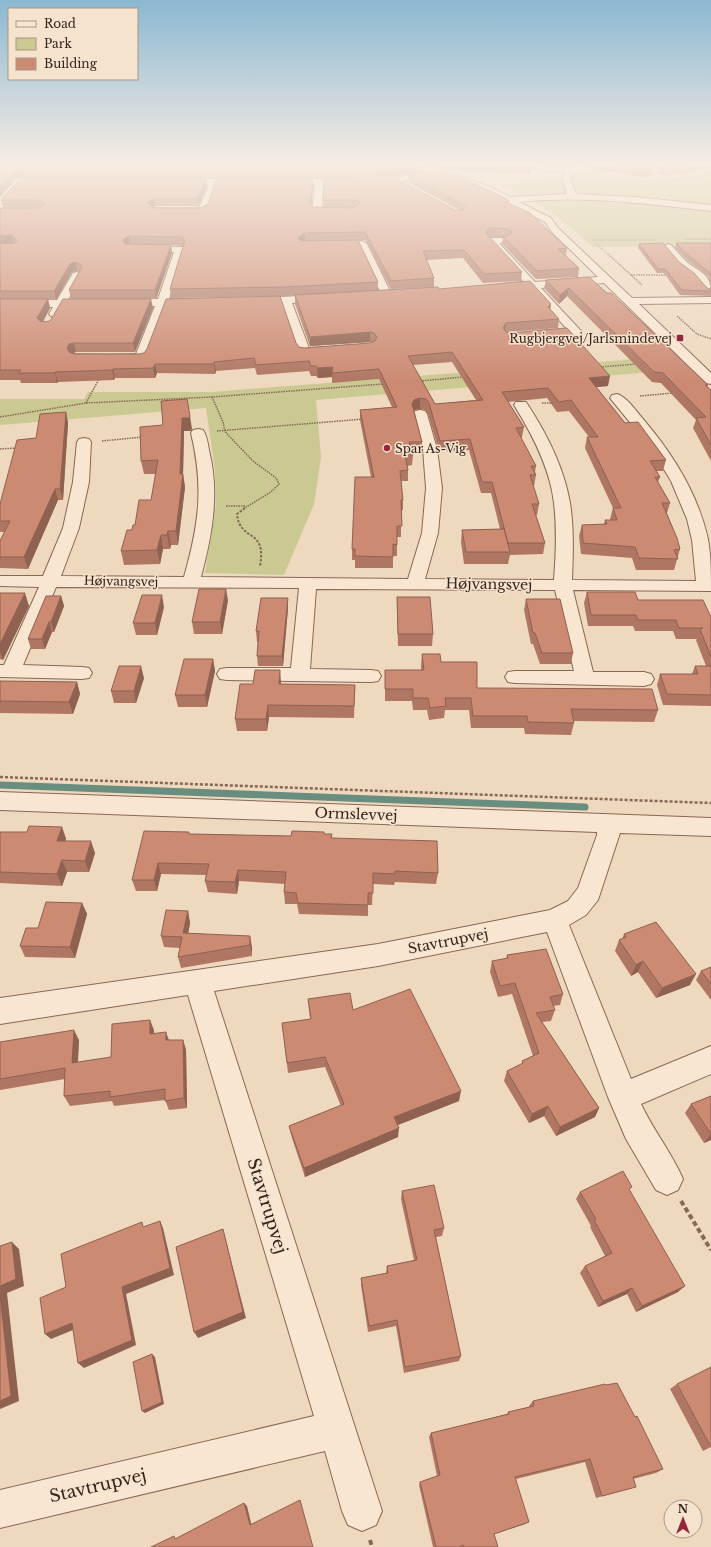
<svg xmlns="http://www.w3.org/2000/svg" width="711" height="1547" viewBox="0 0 711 1547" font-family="'Libre Baskerville',serif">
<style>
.green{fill:#cbc992}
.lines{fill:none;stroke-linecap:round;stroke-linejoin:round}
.stream{stroke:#698d7e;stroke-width:7}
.minor-casing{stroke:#866857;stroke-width:2}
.path-far4{stroke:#866857;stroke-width:1;stroke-dasharray:1 1;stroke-linecap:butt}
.path-far3{stroke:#866857;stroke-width:1.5;stroke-dasharray:1.5 1;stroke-linecap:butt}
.path-far2{stroke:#866857;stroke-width:2;stroke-dasharray:2.5 1.5;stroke-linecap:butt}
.path-far1{stroke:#866857;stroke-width:2.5;stroke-dasharray:3 2;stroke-linecap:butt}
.path{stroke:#866857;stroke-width:4;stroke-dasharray:5 3;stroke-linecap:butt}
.minor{fill:#f9e6d1;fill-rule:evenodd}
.wall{fill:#af7763;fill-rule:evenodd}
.shaded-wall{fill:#8f6150}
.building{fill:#cc8a73;stroke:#8f6150;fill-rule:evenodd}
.poi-dot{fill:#952739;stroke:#f5e3cd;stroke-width:1.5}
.labels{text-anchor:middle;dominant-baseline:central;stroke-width:3;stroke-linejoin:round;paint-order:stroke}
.far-poi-label{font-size:12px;fill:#35241c;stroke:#f5e3cd;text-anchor:end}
.far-street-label{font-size:12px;fill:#35241c;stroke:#f5e3cd}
.street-label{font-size:14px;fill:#35241c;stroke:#f5e3cd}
.near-street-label{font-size:17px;fill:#35241c;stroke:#f5e3cd}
</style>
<rect width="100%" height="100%" fill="#eed8be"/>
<!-- green -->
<g class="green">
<path d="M 560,166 L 643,180 L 711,173 L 711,246 L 593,247 L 562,220 L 531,200 L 497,184 L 537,183 L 537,178 L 558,178 Z"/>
<path d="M 675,356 L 687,369 L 316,400 L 321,457 L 314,504 L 284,575 L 205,573 L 216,504 L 215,470 L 206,408 L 0,425 L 0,399 L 84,399 L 88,392 L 212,392 Z"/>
</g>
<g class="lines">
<!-- stream -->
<path class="stream" d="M 0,785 L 585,807"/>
<defs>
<g id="minor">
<path d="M 576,166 L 585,166 L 570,178 L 576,194 L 635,197 L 711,205 L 711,211 C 647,204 583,195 519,202 L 551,218 L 558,228 L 632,298 L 711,297 L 711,303 L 639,304 L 711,373 L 711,384 L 706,383 L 604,283 L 541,288 L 582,332 L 580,335 L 576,336 L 542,338 L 538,337 L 536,334 L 538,331 L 567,329 L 530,288 L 503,290 L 498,287 L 503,284 L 524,282 L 488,242 L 486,240 L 488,238 L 508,238 L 510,240 L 508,242 L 499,243 L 535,282 L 598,277 L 552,232 L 545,222 L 484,191 L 449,177 L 450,175 L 456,175 L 490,187 L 510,197 L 567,194 L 562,178 L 566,172 L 547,171 L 543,169 C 552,162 567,172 576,166 Z"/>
<path d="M 621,166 C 630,165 653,165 660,171 L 656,173 L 625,168 Z"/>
<path d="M 438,172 L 442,174 L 441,176 L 384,183 L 323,184 L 322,209 L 344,210 L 346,212 L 344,214 L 341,215 L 314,214 L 312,212 L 315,184 L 283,185 L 279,182 L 283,179 L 384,179 Z"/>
<path d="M 177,179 L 246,179 L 250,182 L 246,185 L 217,185 L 205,213 L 178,214 L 175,213 L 173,211 L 175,209 L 199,208 L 209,185 L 174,184 L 173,182 L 174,180 Z"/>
<path d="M 362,241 L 367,244 L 392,295 L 391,297 L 387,298 L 382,295 L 359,247 L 330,248 L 325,245 L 330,242 Z"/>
<path d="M 668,244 L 671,245 C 676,250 681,257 687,262 C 700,273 711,273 711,293 L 707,292 L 694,276 L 679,266 L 663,247 Z"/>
<path d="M 142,246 L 183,247 L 185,249 L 169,299 L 195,299 L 201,302 L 195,305 L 167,306 L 145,361 L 116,362 L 112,361 L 110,358 L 112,355 L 136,354 L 155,306 L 65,307 L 59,316 L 51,316 L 49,314 L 53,307 L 0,307 L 0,301 L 57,300 L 73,273 L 77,272 L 82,275 L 68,300 L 158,299 L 174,252 L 139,251 L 137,249 Z"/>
<path d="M 325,295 L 331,298 L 329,300 L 292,303 L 309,348 L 333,347 L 335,350 L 333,353 C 324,355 309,357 300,355 L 298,352 L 281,303 L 251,304 L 245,301 L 251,298 Z"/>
<path d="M 617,394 C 627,397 636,411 643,419 C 673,454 698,494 708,539 C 711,556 711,574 711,591 L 573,590 L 593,672 L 644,672 L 651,674 L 654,679 L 651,684 L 644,686 L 515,683 L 508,682 L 505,677 L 508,672 L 515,671 L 574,671 L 555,590 L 316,589 L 310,669 L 371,670 L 378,671 L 381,676 L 378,681 L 371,682 L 227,680 L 220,679 L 217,674 L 220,669 L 227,668 L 291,668 L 299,588 L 56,587 L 23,665 L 82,667 L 89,668 L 92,673 L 89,678 L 82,679 L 0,677 L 0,665 L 4,665 L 39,587 L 0,586 L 0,576 L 43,576 L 63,528 L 73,482 L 77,442 L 79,439 L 84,438 L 89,439 L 91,442 L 89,482 L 79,528 L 61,576 L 184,577 C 199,524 204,487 191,433 L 193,430 L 198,429 L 203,430 C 207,436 208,444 209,450 C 220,493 212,536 201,577 L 408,579 L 422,533 L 426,488 L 423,449 L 413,414 L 415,411 L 420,410 L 425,411 L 427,414 L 437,449 L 442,488 L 438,533 L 425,579 L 554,580 C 556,554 557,529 554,503 C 550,468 532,434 514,405 L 516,402 L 526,402 C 546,432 564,467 570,503 C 574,528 573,554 572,580 L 696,581 L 692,540 L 687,519 L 671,481 L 651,448 L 610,398 L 612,395 Z"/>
<path d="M 0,792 L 711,818 L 711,836 L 620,833 L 598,900 L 586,915 L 569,925 L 631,1079 L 711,1046 L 711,1074 L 641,1104 C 653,1130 672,1153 683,1179 L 678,1190 L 667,1195 L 656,1190 L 626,1139 L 608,1097 L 547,932 L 378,966 L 214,991 L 382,1511 L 376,1525 L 362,1531 L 348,1525 L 342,1511 L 325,1451 L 0,1528 L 0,1490 L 314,1416 L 188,995 L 0,1024 L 0,998 L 378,944 L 550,910 L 568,901 L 578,888 L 597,835 L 597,832 L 0,810 Z"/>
</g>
</defs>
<!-- minor casing -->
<use href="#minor" class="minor-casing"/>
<!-- path-far4 -->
<g class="path-far4">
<path d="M 695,169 L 709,174"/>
<path d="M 667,182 L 711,174"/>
<path d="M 684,239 L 711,239"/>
<path d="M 592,240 L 655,240"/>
<path d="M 595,243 L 609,255"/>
</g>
<!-- path-far3 -->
<g class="path-far3">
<path d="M 608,254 L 642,285"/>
<path d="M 631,275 L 668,275"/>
<path d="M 677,316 L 697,334 L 711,339"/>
<path d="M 600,367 L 637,364"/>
<path d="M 420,381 L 463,377"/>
<path d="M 640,396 L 673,393"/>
<path d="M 212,397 L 223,422 L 225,431 L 228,435 L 253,461 L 276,478 L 279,484 L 271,492 L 243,509"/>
<path d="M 86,403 L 99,379"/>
<path d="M 542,403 L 553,403"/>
<path d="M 0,417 L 86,403 L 212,397 L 383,384"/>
<path d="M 217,431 L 364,419"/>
<path d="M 102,441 L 143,437"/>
<path d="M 0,449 L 17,448"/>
<path d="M 226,506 L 245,506"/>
</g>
<!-- path-far2 -->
<path class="path-far2" d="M 245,508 L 237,514 C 240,543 267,527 260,566"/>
<!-- path-far1 -->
<path class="path-far1" d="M 0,777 L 711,803"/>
<!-- path -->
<g class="path">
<path d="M 681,1201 L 711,1250"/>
<path d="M 370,1540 L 372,1547"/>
</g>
<!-- minor -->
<use href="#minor" class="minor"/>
</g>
<!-- wall -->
<g class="wall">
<path d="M 0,166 L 546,166 L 536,166 L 536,170 L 530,170 L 530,174 L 444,170 L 426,166 L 388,176 L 455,210 L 459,210 L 408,182 L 408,175 L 507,199 L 507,200 L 508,203 L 567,248 L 566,256 L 579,268 L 578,277 L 536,279 L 502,244 L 503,237 L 489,237 L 522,272 L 521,281 L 483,283 L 463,258 L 426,260 L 434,278 L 434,287 L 391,289 L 365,240 L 358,241 L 378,282 L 378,291 L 439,289 L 550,309 L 559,319 L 558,328 L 507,332 L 608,386 L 596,387 L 625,423 L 666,460 L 663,471 L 656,471 L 660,477 L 658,482 L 670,503 L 667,513 L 680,549 L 674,570 L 636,570 L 632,558 L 581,554 L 579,536 L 582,525 L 604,524 L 605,520 L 611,520 L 610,519 L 613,508 L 585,448 L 587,437 L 589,437 L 569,411 L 557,412 L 547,398 L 508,402 L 524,427 L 522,437 L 521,438 L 536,466 L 535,472 L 536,475 L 534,486 L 533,486 L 539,504 L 537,515 L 536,515 L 545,543 L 543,554 L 510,555 L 508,564 L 464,564 L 461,542 L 462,530 L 500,529 L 491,493 L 481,493 L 469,450 L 439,451 L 428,414 L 425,410 L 420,409 L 414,410 L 422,442 L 422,452 L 412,453 L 413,455 L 412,465 L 407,466 L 408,470 L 408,481 L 401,481 L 403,500 L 403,510 L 401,510 L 401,537 L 397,537 L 397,556 L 393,556 L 393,568 L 355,568 L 355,560 L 352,560 L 352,549 L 371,477 L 360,420 L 360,410 L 392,407 L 379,379 L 332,383 L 332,377 L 318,378 L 316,376 L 311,376 L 309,371 L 257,375 L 255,368 L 216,371 L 215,374 L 157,373 L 155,378 L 115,378 L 114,380 L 58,382 L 57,383 L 21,383 L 20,380 L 0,380 L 0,208 L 38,209 L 40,208 L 3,208 L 1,200 L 206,178 L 207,186 L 198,206 L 155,206 L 154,207 L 201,208 L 313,178 L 313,186 L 311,205 L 313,207 L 324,207 L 323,200 L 343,178 L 20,178 L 16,179 L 0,197 ZM 171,245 L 183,246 L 170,289 L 171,298 L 287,296 L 356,292 L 295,295 L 295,304 L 310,346 L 370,342 L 373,342 L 370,343 L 304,348 L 299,347 L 296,343 L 139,354 L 72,353 L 76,352 L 135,352 L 153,308 L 75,299 L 156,299 L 172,253 ZM 77,271 L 79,272 L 69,290 L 71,299 L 50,321 L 43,322 L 50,308 L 48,300 L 56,300 L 72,272 ZM 452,362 L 476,400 L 435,404 L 413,365 Z"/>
<path d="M 585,166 L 647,166 L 652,174 L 646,178 L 585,168 Z"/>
<path d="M 648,166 L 711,166 L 711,169 L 698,169 L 691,173 L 687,172 L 683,175 L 675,173 L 670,176 L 656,174 L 658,169 L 653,166 Z"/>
<path d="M 676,243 L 711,243 L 711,284 L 708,276 L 688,261 L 675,248 Z"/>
<path d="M 639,244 L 679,262 L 707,288 L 711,289 L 711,296 L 680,295 L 664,273 L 657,273 L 638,248 Z"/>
<path d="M 589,277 L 708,385 L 707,387 L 711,390 L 711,461 L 693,428 L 696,420 L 661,383 L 652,382 L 567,296 L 559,304 L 544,288 L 546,280 Z"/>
<path d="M 66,412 L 68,423 L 63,500 L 58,500 L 28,569 L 0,568 L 0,541 L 4,532 L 0,532 L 0,504 Z"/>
<path d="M 163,425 L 192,429 L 191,431 L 184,431 L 183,474 L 185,487 L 178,545 L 171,545 L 170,549 L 163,549 L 160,564 L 124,565 L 121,551 L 132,530 L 151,500 L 156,474 L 144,474 L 141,461 Z"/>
<path d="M 587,592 L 638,600 L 711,617 L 711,706 L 663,705 L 657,685 L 660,674 L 692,674 L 695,666 L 706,666 L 696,640 L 697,639 L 676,639 L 673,631 L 635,631 L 633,626 L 588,626 L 584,603 Z"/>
<path d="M 0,593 L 29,606 L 3,660 L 0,659 Z"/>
<path d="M 61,596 L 64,606 L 54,632 L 52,632 L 45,649 L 31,649 L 28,639 Z"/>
<path d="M 397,597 L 433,634 L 432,646 L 398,646 L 397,609 Z"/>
<path d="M 288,598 L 288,608 L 283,666 L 258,666 L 257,656 L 258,642 L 257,642 L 256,631 Z"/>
<path d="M 526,599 L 573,653 L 571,664 L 540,664 L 533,644 L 531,644 L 524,610 Z"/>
<path d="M 228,600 L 222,634 L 194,634 L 192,622 Z"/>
<path d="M 164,607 L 157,635 L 136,635 L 133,623 Z"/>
<path d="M 422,654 L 441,662 L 477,688 L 658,710 L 654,722 L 574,721 L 574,723 L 571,735 L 525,734 L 524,728 L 471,728 L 469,710 L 445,710 L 444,718 L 429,720 L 427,710 L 413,710 L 412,701 L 385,701 L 385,670 L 421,670 L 421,666 Z"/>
<path d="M 213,659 L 215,671 L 207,707 L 178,707 L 175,695 Z"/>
<path d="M 144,678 L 136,703 L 114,703 L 111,691 Z"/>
<path d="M 0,681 L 77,682 L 80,694 L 73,714 L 0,713 Z"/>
<path d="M 281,682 L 281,684 L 355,685 L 354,718 L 269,717 L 267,731 L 237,731 L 235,719 L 253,684 Z"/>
<path d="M 62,827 L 66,839 L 65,841 L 95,853 L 89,872 L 67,872 L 62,886 L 0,883 L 0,832 L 27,832 Z"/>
<path d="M 190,834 L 291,836 L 324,834 L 332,838 L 438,873 L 436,884 L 395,882 L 394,885 L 373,884 L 372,905 L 368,905 L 368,916 L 299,914 L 297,904 L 285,904 L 284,892 L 285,884 L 239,881 L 237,894 L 208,892 L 205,881 L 206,875 L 161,874 L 157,891 L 136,891 L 132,880 Z"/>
<path d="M 82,903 L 87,914 L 75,958 L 25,957 L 20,946 L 38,928 Z"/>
<path d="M 188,911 L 190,923 L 188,934 L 250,936 L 252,956 L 181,968 L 178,957 L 180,948 L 164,947 L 161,936 Z"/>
<path d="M 624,934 L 690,985 L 656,998 L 638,972 L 631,976 L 615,951 L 619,940 L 622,939 Z"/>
<path d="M 507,955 L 563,994 L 560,1005 L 553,1006 L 555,1010 L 551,1021 L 542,1022 L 599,1108 L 595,1117 L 556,1136 L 544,1116 L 529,1123 L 504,1081 L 507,1071 L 522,1064 L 522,1061 L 533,1056 L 512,994 L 498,997 L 490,972 L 492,961 L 506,959 Z"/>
<path d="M 711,967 L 711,1000 L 696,980 L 701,971 Z"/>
<path d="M 308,999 L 353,1010 L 459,1101 L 397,1125 L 398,1137 L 305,1177 L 291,1135 L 289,1126 L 341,1106 L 325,1067 L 288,1073 L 282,1023 L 310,1019 Z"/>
<path d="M 154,1030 L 153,1034 L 169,1040 L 183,1040 L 186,1050 L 187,1108 L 169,1110 L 165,1100 L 114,1106 L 112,1101 L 70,1106 L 64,1096 L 65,1079 L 0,1090 L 0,1042 L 79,1040 L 78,1062 L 111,1057 Z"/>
<path d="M 711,1096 L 711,1140 L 704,1143 L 685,1113 L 691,1104 Z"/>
<path d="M 402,1191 L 444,1228 L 442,1236 L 436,1237 L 461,1356 L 459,1361 L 404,1373 L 396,1326 L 368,1332 L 361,1285 L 361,1278 L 386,1273 L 387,1266 L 414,1260 L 401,1199 Z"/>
<path d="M 630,1191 L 678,1292 L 636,1312 L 627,1294 L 598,1307 L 580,1273 L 585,1266 L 605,1256 L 590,1227 L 591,1226 L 576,1199 L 580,1192 Z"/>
<path d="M 677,1384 L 711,1447 L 703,1451 L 670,1389 Z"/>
<path d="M 606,1385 L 663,1469 L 656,1473 L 633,1479 L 636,1487 L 629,1489 L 596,1498 L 585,1462 L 516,1479 L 525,1524 L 494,1534 L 498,1547 L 433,1547 L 419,1485 L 420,1482 L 437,1476 L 429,1437 L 431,1433 L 507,1414 L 508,1412 L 529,1407 L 529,1406 L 533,1401 Z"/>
</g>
<!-- shaded-wall -->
<g class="shaded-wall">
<path d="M 419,166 L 426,166 L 425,166 L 425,172 L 377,178 L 377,170 Z"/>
<path d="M 676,166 L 675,173 L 670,176 L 671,169 Z"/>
<path d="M 688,166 L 689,166 L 687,172 L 683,175 L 685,167 Z"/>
<path d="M 693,166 L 699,166 L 698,169 L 691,173 Z"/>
<path d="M 654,167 L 652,174 L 646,178 L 648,170 Z"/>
<path d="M 18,170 L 20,178 L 16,179 L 0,197 L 0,187 L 14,172 Z"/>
<path d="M 206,178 L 207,186 L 198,206 L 197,199 Z"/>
<path d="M 313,178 L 313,186 L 311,212 L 310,204 Z"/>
<path d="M 154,199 L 155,206 L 149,210 L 147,203 Z"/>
<path d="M 489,228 L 488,236 L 486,233 Z"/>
<path d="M 305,233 L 305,242 L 299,246 L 298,238 Z"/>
<path d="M 12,235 L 14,244 L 0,245 L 0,236 Z"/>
<path d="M 129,236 L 130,244 L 124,248 L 123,240 Z"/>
<path d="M 171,245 L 172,253 L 156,299 L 155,290 Z"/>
<path d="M 75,262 L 77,271 L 72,272 L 56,300 L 54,291 L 70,264 Z"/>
<path d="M 569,288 L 567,296 L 559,304 L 560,295 Z"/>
<path d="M 48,299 L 50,308 L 40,327 L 37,318 Z"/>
<path d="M 151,299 L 153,308 L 135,352 L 133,343 Z"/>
<path d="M 551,304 L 550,313 L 548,307 Z"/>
<path d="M 506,323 L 505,332 L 503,328 Z"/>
<path d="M 370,332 L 370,342 L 310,346 L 310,337 Z"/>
<path d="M 74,343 L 76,352 L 72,354 L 69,357 L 67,348 L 69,344 Z"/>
<path d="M 214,362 L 216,371 L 215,374 L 214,364 Z"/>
<path d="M 155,364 L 157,373 L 155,378 L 153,368 Z"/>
<path d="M 333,367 L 332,377 L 318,378 L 317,368 Z"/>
<path d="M 113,369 L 115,378 L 114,380 L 112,370 Z"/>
<path d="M 55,372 L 58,382 L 57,383 L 55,373 Z"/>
<path d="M 610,376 L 608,386 L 587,388 L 589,378 Z"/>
<path d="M 420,398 L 420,409 L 414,410 L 412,404 L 414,400 Z"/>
<path d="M 66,412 L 68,423 L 63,500 L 60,489 Z"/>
<path d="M 190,416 L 192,429 L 191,431 L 184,431 L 183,475 L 183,474 L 185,487 L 178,545 L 176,531 L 180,474 L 182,418 Z"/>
<path d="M 55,489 L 58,500 L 28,569 L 24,557 Z"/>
<path d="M 168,531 L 171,545 L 170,549 L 167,535 Z"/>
<path d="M 161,535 L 163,549 L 160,564 L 157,550 Z"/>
<path d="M 226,589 L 228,600 L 222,634 L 220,622 Z"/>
<path d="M 25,593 L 29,606 L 3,660 L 0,652 L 0,644 Z"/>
<path d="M 162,595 L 164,607 L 157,635 L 155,623 Z"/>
<path d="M 61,596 L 64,606 L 54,632 L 51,622 Z"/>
<path d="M 288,598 L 288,608 L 283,666 L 282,656 Z"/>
<path d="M 49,622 L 52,632 L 45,649 L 42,639 Z"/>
<path d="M 213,659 L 215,671 L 207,707 L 205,695 Z"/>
<path d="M 141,666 L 144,678 L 136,703 L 134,691 Z"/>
<path d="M 280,670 L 281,682 L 280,696 L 279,684 Z"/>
<path d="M 77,682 L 80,694 L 73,714 L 69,702 Z"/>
<path d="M 268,705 L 269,717 L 267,731 L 266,719 Z"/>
<path d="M 62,827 L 66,839 L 61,852 L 57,841 Z"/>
<path d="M 91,841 L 95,853 L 89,872 L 85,861 Z"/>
<path d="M 62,860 L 67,872 L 62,886 L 57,874 Z"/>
<path d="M 158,863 L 161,874 L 157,891 L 154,880 Z"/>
<path d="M 238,870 L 239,881 L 237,894 L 235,882 Z"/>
<path d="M 82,903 L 87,914 L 75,958 L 70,947 Z"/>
<path d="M 188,911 L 190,923 L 186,945 L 183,933 Z"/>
<path d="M 250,936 L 252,947 L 252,956 L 250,945 Z"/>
<path d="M 643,961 L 638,972 L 631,976 L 636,965 Z"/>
<path d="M 696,974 L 690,985 L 656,998 L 662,988 Z"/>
<path d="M 150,1020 L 154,1030 L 153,1045 L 150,1034 Z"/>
<path d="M 74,1030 L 79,1040 L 77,1073 L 72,1063 Z"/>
<path d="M 166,1032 L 170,1043 L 166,1040 Z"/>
<path d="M 183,1040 L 186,1050 L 187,1108 L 184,1098 Z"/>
<path d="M 461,1091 L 459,1101 L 393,1127 L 394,1117 Z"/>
<path d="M 548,1106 L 544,1116 L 529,1123 L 532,1114 Z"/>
<path d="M 599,1108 L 595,1117 L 556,1136 L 560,1127 Z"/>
<path d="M 399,1128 L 398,1137 L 305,1177 L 304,1168 Z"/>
<path d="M 711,1134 L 711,1140 L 704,1143 Z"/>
<path d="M 160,1221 L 163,1228 L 174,1275 L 126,1294 L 136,1345 L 84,1368 L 78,1363 Z"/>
<path d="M 223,1229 L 225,1237 L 246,1318 L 198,1338 L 194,1332 Z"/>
<path d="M 12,1242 L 19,1249 L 24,1286 L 7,1293 L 19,1401 L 0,1409 L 0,1286 Z"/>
<path d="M 685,1286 L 678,1292 L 636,1312 L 642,1306 Z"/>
<path d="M 632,1288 L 627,1294 L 598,1307 L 603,1301 Z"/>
<path d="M 72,1323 L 78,1328 L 51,1339 L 45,1334 Z"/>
<path d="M 152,1354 L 155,1357 L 164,1404 L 145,1413 L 142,1411 Z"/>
<path d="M 244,1503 L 247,1506 L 252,1527 L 250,1525 Z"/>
<path d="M 529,1522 L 525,1524 L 491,1535 L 494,1534 Z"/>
</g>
<!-- building -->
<g class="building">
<path d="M 0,166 L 419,166 L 377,170 L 18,170 L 14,172 L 0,187 Z"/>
<path d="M 616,166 L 647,166 L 654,167 L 648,170 Z"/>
<path d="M 660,166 L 688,166 L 685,167 L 676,166 L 671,169 L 658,167 Z"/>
<path d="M 440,170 L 462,178 L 507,199 L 505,199 L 509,201 L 506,202 L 530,213 L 567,248 L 558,249 L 579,268 L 537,271 L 503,236 L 509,235 L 512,233 L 510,229 L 489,228 L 486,233 L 522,272 L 484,274 L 464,250 L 423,251 L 434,278 L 391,281 L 365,232 L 305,233 L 298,238 L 301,241 L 358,240 L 378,282 L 286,287 L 170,289 L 185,240 L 182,237 L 129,236 L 123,240 L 125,244 L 171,245 L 155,290 L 69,290 L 82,267 L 81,265 L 75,262 L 70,264 L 54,291 L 0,291 L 0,244 L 15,243 L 17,240 L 12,235 L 0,236 L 0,208 L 38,209 L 45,204 L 38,200 L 1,200 L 21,178 L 206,178 L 197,199 L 154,199 L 147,203 L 154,208 L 201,208 L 208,204 L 217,178 L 313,178 L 310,204 L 313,207 L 353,208 L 360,203 L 357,200 L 323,200 L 324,178 L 392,176 L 455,210 L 463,210 L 465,207 L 462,204 L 408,175 Z"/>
<path d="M 663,243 L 679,262 L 694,273 L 707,288 L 711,289 L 711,291 L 682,290 L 665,269 L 658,269 L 639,244 Z"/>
<path d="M 676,243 L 711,243 L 711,276 L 709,272 L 689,256 Z"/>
<path d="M 589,277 L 607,293 L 611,293 L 708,385 L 705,385 L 711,390 L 711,445 L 696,418 L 706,417 L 663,373 L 654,372 L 569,288 L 560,295 L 546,280 Z"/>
<path d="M 530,281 L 551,304 L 548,307 L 559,319 L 506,323 L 503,328 L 506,332 L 510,333 L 567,328 L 610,376 L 589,378 L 625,423 L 638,422 L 666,460 L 650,461 L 660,477 L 655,477 L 670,503 L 662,503 L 677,538 L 680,549 L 674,550 L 678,559 L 639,558 L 635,547 L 583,543 L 582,525 L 607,524 L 605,520 L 617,520 L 613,508 L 621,508 L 587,437 L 598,437 L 571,400 L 559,402 L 548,388 L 502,392 L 524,427 L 516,428 L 536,466 L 531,466 L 536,475 L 530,475 L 539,504 L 532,504 L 545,543 L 508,543 L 492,482 L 482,482 L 470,439 L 440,441 L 429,403 L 426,399 L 420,398 L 414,400 L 412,404 L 422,442 L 409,442 L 413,455 L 405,455 L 408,470 L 400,471 L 403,500 L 401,500 L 402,526 L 397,526 L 397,545 L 393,544 L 393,557 L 355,556 L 355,549 L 352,549 L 355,477 L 374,477 L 360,410 L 397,407 L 379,369 L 332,373 L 333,367 L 317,368 L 316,366 L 311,366 L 309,361 L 256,365 L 254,358 L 214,362 L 214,364 L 155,364 L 153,368 L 113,369 L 112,370 L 55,372 L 55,373 L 18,373 L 21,370 L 0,370 L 0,299 L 48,299 L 37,318 L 41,322 L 50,321 L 63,299 L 151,299 L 133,343 L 74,343 L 69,344 L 67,348 L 69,352 L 74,354 L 139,354 L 144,353 L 147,349 L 166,299 L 280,296 L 296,343 L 299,347 L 304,348 L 370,343 L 375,341 L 377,337 L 374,333 L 370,332 L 310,337 L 295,295 L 438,287 L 439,289 ZM 452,352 L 483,400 L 435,404 L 408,356 Z"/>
<path d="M 187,399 L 190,416 L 189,418 L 182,418 L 180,474 L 183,474 L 176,531 L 168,531 L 167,535 L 161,535 L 157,550 L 121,551 L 127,530 L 132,530 L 133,525 L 135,525 L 139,500 L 151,500 L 158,460 L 141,461 L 140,427 L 163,425 L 161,401 Z"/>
<path d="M 66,412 L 60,489 L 55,489 L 24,557 L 0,557 L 0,541 L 10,521 L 0,521 L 0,504 L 17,440 L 36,438 L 40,414 Z"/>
<path d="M 504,529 L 510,552 L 466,552 L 462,530 Z"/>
<path d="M 199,589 L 226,589 L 220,622 L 192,622 Z"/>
<path d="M 587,592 L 635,592 L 638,600 L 703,600 L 711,617 L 711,657 L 700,629 L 703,628 L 679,628 L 676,620 L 638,620 L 636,615 L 591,615 Z"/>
<path d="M 0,593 L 25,593 L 0,644 Z"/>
<path d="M 142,595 L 162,595 L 155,623 L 133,623 Z"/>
<path d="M 46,596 L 61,596 L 51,622 L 49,622 L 42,639 L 28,639 Z"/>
<path d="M 397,597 L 430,597 L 433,634 L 398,634 Z"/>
<path d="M 261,598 L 288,598 L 282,656 L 257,656 L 259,631 L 256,631 Z"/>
<path d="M 526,599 L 560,599 L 573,653 L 542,653 L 535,633 L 533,633 Z"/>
<path d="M 422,654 L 440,654 L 441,662 L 477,662 L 477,688 L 652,689 L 658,710 L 571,709 L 574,723 L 528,722 L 527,716 L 473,716 L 471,698 L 445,698 L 446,706 L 430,708 L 428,698 L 413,698 L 413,689 L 385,689 L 385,670 L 424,670 Z"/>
<path d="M 184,659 L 213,659 L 205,695 L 175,695 Z"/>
<path d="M 119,666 L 141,666 L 134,691 L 111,691 Z"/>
<path d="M 695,666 L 711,666 L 711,695 L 667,694 L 660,674 L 698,674 Z"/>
<path d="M 255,670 L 280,670 L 279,684 L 355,685 L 354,706 L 268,705 L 266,719 L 235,719 L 240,684 L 253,684 Z"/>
<path d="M 0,681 L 77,682 L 69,702 L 0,701 Z"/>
<path d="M 29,826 L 62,827 L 57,841 L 91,841 L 85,861 L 62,860 L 57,874 L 0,872 L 0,832 L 27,832 Z"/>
<path d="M 144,831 L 189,832 L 189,834 L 291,836 L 292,831 L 324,832 L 324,834 L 332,834 L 331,838 L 437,841 L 438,873 L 395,871 L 395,874 L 373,873 L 373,893 L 368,893 L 368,905 L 298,903 L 296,893 L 284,892 L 286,872 L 238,870 L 235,882 L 205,881 L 209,864 L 158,863 L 154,880 L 132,880 Z"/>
<path d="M 46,902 L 82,903 L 70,947 L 20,946 L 26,928 L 38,928 Z"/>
<path d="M 166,910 L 188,911 L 183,933 L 250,936 L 250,945 L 178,957 L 182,937 L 161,936 Z"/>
<path d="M 656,922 L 696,974 L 662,988 L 643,961 L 636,965 L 619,940 L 626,937 L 624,934 Z"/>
<path d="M 546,949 L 563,994 L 550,997 L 555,1010 L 536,1013 L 599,1108 L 560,1127 L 548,1106 L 532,1114 L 507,1071 L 523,1063 L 522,1061 L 539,1053 L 515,983 L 500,986 L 492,961 L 508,958 L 507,955 Z"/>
<path d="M 711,967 L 711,984 L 701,971 Z"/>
<path d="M 410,989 L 461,1091 L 394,1117 L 399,1128 L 304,1168 L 289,1126 L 344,1104 L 325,1057 L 287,1063 L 282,1023 L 311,1019 L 308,999 L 350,993 L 353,1010 Z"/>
<path d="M 150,1020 L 150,1034 L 166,1032 L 166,1040 L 183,1040 L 184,1098 L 165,1101 L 165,1089 L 110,1097 L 110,1091 L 64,1096 L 65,1068 L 0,1079 L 0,1042 L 74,1030 L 72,1063 L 111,1057 L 112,1024 Z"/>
<path d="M 711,1096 L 711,1134 L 691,1104 Z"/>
<path d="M 623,1171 L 632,1187 L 629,1189 L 685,1286 L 642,1306 L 632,1288 L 603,1301 L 585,1266 L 612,1253 L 594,1220 L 596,1219 L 580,1192 Z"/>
<path d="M 434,1185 L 444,1228 L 434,1230 L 461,1356 L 405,1367 L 397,1320 L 369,1326 L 361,1278 L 388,1273 L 387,1266 L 417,1260 L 402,1191 Z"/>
<path d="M 160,1221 L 170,1268 L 122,1287 L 132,1340 L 78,1363 L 72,1323 L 45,1334 L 40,1298 L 66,1287 L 61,1254 L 142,1222 L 143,1227 Z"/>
<path d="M 223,1229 L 243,1312 L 194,1332 L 176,1247 Z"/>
<path d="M 12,1242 L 16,1279 L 0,1286 L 0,1246 Z"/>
<path d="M 0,1295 L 11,1396 L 0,1401 Z"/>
<path d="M 152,1354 L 162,1402 L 142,1411 L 133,1362 Z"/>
<path d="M 711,1367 L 711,1447 L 677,1384 Z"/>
<path d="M 617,1383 L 635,1417 L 637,1416 L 663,1469 L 633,1477 L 636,1487 L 602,1496 L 590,1459 L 515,1477 L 529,1522 L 494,1534 L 498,1547 L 464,1547 L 463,1545 L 459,1547 L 436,1547 L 420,1482 L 440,1475 L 431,1433 L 509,1414 L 508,1412 L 534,1406 L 533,1401 L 605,1384 L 606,1385 Z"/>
<path d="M 300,1500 L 313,1547 L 151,1547 L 174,1536 L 175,1539 L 244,1503 L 250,1525 Z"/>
</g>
<!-- sky -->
<linearGradient id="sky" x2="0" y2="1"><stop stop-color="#8bb8d2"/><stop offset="0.43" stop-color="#f7ede2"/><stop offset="1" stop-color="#f7ede2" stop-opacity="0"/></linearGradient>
<rect width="711" height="382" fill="url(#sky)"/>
<!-- markers -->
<g class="poi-dot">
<rect x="676" y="334" width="8" height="8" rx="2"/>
<circle cx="387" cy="448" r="4"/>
</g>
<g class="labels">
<!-- far-poi labels -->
<g class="far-poi-label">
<text x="672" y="338">Rugbjergvej/Jarlsmindevej</text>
<text x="395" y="448" text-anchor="start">Spar As-Vig</text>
</g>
<!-- far-street labels -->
<g class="far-street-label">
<text transform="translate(121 581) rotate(1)">Højvangsvej</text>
</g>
<!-- street labels -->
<g class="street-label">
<text transform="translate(489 584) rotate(1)">Højvangsvej</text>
<text transform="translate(356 814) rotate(2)">Ormslevvej</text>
<text transform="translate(448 941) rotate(-11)">Stavtrupvej</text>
</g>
<!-- near-street labels -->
<g class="near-street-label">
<text transform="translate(267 1206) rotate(73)">Stavtrupvej</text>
<text transform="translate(98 1486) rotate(-13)">Stavtrupvej</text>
</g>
</g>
<!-- legend -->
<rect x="8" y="8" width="130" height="72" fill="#f5e3cd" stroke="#a89786"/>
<rect x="16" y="21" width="20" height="6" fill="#f9e6d1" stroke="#a89786"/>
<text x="44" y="28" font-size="12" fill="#35241c">Road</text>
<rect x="16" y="38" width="20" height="12" fill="#cbc992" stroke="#a89786"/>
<text x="44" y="48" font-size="12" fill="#35241c">Park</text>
<rect x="16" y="58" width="20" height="12" fill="#cc8a73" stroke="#a89786"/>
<text x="44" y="68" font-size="12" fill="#35241c">Building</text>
<!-- north arrow -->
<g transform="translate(683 1519)"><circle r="19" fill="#f5e3cd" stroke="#a89786"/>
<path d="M0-3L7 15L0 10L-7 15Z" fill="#952739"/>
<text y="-6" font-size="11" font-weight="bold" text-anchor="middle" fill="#35241c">N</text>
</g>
</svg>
